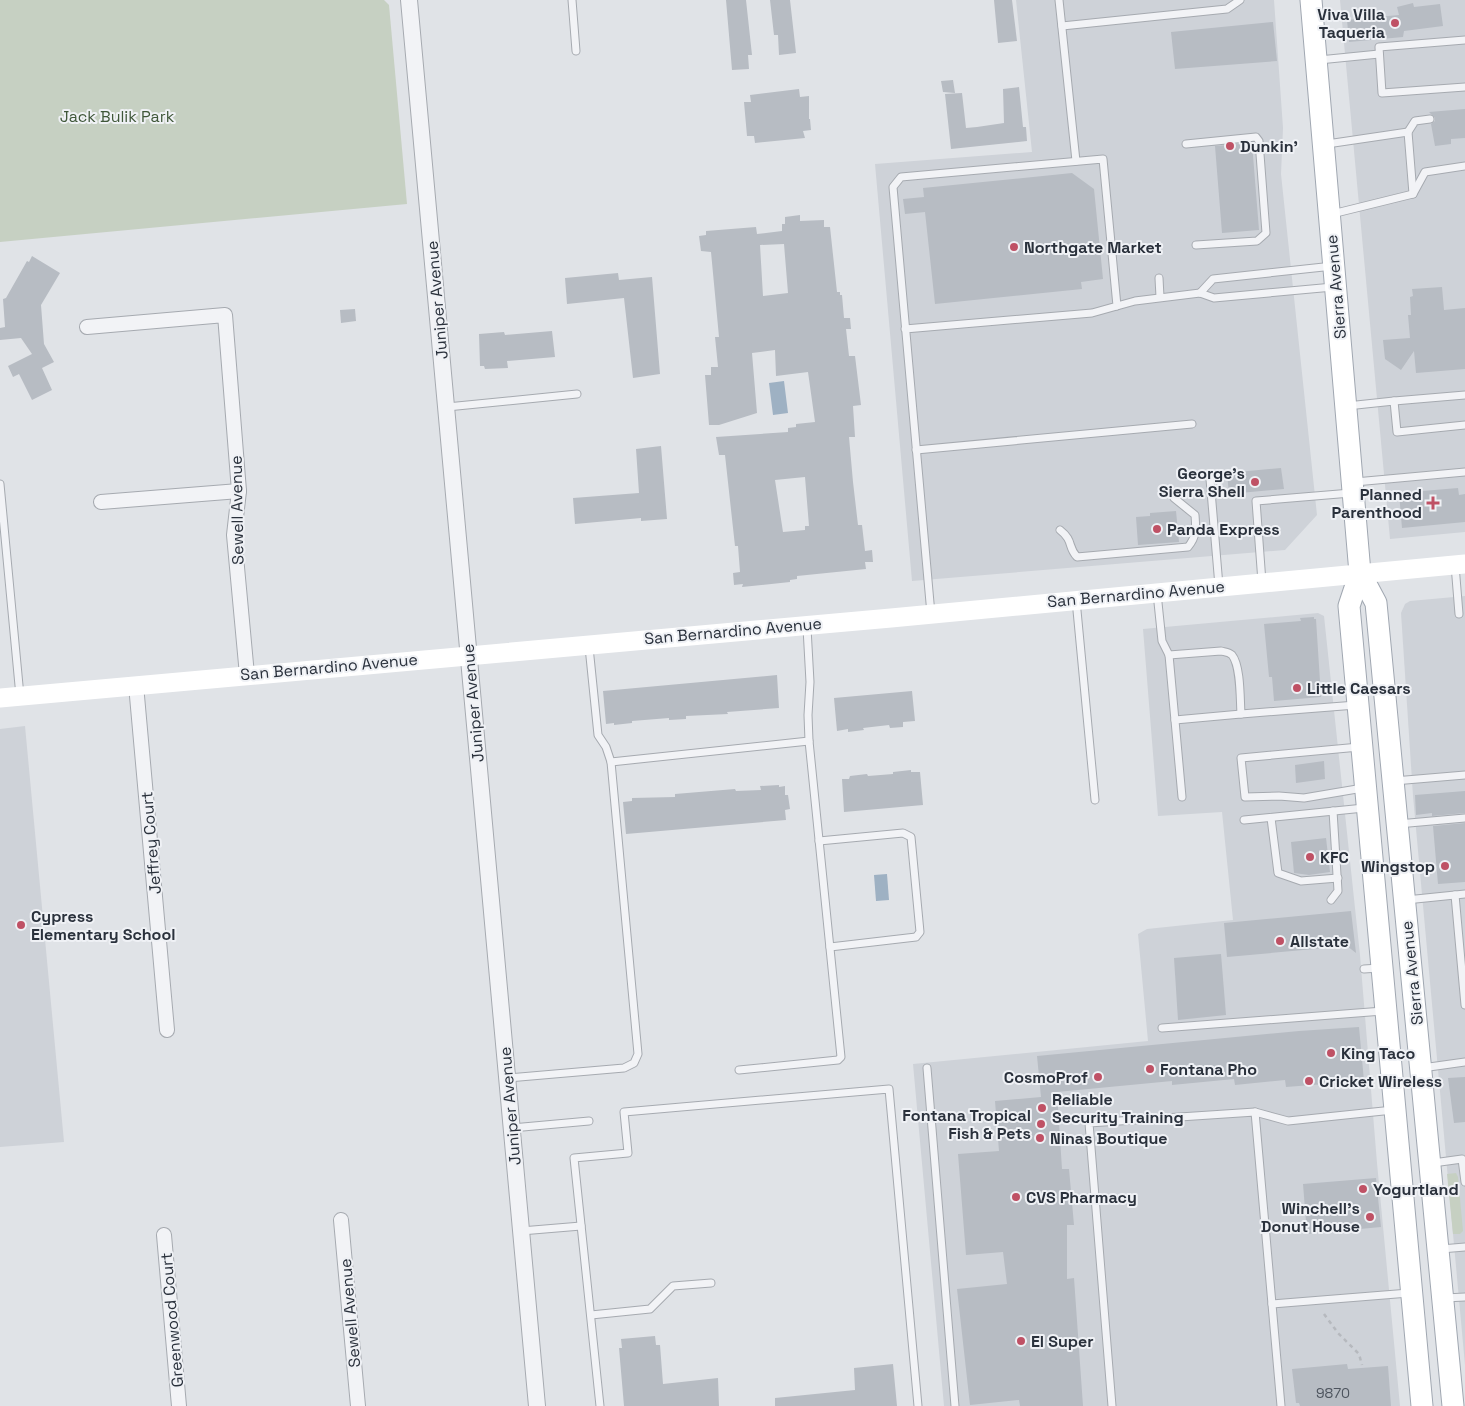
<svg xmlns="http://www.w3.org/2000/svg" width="1465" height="1406" viewBox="0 0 1465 1406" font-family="'Space Grotesk',sans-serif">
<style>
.built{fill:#ced2d8}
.green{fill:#c6d0c2}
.water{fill:#9eb1c3}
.building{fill:#b7bcc3;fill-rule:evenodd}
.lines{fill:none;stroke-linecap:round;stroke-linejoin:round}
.service-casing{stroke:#a6aab0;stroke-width:9}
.minor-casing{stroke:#a6aab0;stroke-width:16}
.tertiary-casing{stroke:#a6aab0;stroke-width:18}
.primary-casing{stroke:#a0a7b1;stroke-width:23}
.path{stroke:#b6b9be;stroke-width:2.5;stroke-dasharray:4 4;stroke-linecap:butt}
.service{stroke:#f2f3f6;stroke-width:7}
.minor{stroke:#f2f3f6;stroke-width:14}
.tertiary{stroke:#f2f3f6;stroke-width:16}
.secondary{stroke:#fff;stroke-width:19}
.primary{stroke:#fff;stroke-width:21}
.poi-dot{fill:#bf5165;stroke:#eff1f5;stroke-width:2}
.labels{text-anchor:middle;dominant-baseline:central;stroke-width:4;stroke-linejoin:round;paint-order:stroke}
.number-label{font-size:14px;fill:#4d545e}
.poi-label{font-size:16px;font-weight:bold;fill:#2a313c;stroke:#eff1f5;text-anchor:start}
.park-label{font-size:16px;fill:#3f5739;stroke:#eff1f5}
.street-label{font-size:16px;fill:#2a313c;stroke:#eff1f5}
</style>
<rect width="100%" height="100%" fill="#e0e3e7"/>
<!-- built -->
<g class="built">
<path d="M 1016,0 L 1274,0 L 1283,128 L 1281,174 L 1317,515 L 1285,550 L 912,581 L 875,164 L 1032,152 Z"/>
<path d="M 1340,0 L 1465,0 L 1465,532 L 1390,539 Z"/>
<path d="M 1465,596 L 1465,1365 L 1413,796 L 1401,613 L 1405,604 L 1410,601 Z"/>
<path d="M 1318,613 L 1324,616 L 1360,955 L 1377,1163 L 1400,1406 L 944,1406 L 913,1064 L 1148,1041 L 1138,934 L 1147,929 L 1233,920 L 1222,812 L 1158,816 L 1143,629 Z"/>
<path d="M 25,726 L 64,1142 L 0,1147 L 0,729 Z"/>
</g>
<!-- green -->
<g class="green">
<path d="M 0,0 L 384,0 L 389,5 L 407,204 L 0,242 Z"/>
<path d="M 1456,1173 L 1458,1177 L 1463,1231 L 1460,1234 L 1453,1234 L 1447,1174 Z"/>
</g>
<!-- water -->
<g class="water">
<path d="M 784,381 L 788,413 L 773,415 L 769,383 Z"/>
<path d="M 887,874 L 889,900 L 876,901 L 874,875 Z"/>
</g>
<!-- building -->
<g class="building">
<path d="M 726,0 L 746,0 L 752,55 L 748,55 L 749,69 L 732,70 Z"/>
<path d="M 770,0 L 790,0 L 796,53 L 779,55 L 778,35 L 774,35 Z"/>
<path d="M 994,0 L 1012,0 L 1017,41 L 998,43 Z"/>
<path d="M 1413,3 L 1414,7 L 1440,4 L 1443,26 L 1404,31 L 1403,37 L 1349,42 L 1347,20 L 1399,15 L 1397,7 Z"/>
<path d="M 1273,22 L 1277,61 L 1175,69 L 1171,32 Z"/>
<path d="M 953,80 L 955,93 L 943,92 L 941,81 Z"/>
<path d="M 1019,87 L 1023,127 L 1026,127 L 1027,141 L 951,149 L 945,94 L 962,93 L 966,128 L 977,127 L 1004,123 L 1003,89 Z"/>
<path d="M 799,89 L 800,97 L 809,96 L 809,119 L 810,119 L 811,130 L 803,131 L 805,138 L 755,143 L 754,136 L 747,136 L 744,102 L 751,102 L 750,95 Z"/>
<path d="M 1465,109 L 1465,138 L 1451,139 L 1451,144 L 1435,146 L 1431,124 L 1435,121 L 1435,118 L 1429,112 Z"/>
<path d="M 1252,143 L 1259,230 L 1222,233 L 1215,146 Z"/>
<path d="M 1072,173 L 1094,189 L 1103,279 L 1081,282 L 1082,289 L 935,304 L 925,212 L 905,214 L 903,199 L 924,197 L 923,188 Z"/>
<path d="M 800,215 L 800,221 L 824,220 L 824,227 L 830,227 L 837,292 L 840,292 L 840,295 L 842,295 L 844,318 L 850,318 L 851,329 L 846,329 L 849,356 L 855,356 L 861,405 L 853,406 L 855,437 L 849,437 L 853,482 L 858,525 L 862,525 L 865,551 L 872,550 L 873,562 L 865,562 L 866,569 L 797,576 L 797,579 L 790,580 L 790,582 L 742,587 L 743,584 L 734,585 L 733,573 L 740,572 L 738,546 L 735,546 L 725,455 L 719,455 L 716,437 L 788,432 L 788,428 L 796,427 L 796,424 L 815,422 L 808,372 L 776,376 L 775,350 L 752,353 L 757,413 L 719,425 L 709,425 L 705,375 L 711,375 L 711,367 L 718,367 L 715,337 L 719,337 L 711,252 L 701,251 L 699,236 L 706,235 L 706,231 L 756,227 L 757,234 L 782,231 L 782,224 L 785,224 L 785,217 ZM 784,244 L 788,293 L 763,296 L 760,245 ZM 805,477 L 809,526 L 805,526 L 805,530 L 783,532 L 775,480 Z"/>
<path d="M 32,256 L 60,273 L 41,305 L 44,344 L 54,362 L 42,368 L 52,390 L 32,400 L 19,374 L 13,377 L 8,366 L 32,354 L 21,338 L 0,340 L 0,328 L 5,327 L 3,299 L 6,298 L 27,261 L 29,262 Z"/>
<path d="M 618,273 L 619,280 L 652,277 L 660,374 L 633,378 L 624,298 L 567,304 L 565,278 Z"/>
<path d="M 1442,287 L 1444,310 L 1465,308 L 1465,369 L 1416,373 L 1414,351 L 1401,370 L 1385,359 L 1383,340 L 1410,338 L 1408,315 L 1411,315 L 1410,297 L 1413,296 L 1412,289 Z"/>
<path d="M 355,309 L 356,321 L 341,323 L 340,310 Z"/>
<path d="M 552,331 L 555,357 L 507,361 L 508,368 L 485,369 L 484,366 L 480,366 L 479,334 L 504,332 L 505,335 Z"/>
<path d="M 661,446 L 667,519 L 641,521 L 641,518 L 575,524 L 573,498 L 639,493 L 636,449 Z"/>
<path d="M 1281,468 L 1284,489 L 1229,494 L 1227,473 Z"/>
<path d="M 1458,488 L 1459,495 L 1465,494 L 1465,522 L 1402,528 L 1399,493 Z"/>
<path d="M 1176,511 L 1179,542 L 1138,545 L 1136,517 L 1150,516 L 1150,513 Z"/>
<path d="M 1314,617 L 1314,619 L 1316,619 L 1321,697 L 1274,701 L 1272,677 L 1269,677 L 1264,624 L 1301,621 L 1300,618 Z"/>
<path d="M 777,675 L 779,708 L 727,712 L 728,714 L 686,716 L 686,719 L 669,720 L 669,718 L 632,721 L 632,723 L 614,725 L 614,723 L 606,724 L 603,691 Z"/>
<path d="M 912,691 L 915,721 L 903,722 L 903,727 L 890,728 L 889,725 L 863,728 L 864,730 L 848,732 L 848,729 L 837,731 L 834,698 Z"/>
<path d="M 1324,761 L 1325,779 L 1296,783 L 1295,765 Z"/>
<path d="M 911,770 L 911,772 L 920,772 L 923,805 L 844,812 L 842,779 L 849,779 L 850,776 L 867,774 L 868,776 L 893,774 L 893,772 Z"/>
<path d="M 779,785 L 779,787 L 785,786 L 785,795 L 788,795 L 790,809 L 785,810 L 786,820 L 626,834 L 623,802 L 632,801 L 632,798 L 675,797 L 675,794 L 735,789 L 736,791 L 761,790 L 760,786 Z"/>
<path d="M 1465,791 L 1465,813 L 1432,816 L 1432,813 L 1416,815 L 1415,795 Z"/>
<path d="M 1465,823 L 1465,882 L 1438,884 L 1433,826 Z"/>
<path d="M 1326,838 L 1330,872 L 1309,875 L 1294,873 L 1291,842 Z"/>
<path d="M 1351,911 L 1356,953 L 1347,946 L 1227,957 L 1224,923 Z"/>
<path d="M 1221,954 L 1226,1015 L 1178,1020 L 1174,958 Z"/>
<path d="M 1359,1027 L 1364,1081 L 1286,1087 L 1285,1080 L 1235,1085 L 1234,1079 L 1172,1085 L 1172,1081 L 1057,1092 L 1062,1169 L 1069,1169 L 1074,1225 L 1067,1225 L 1067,1279 L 1074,1278 L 1083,1406 L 1020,1406 L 1019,1400 L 970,1405 L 957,1289 L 1007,1284 L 1003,1252 L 966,1255 L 958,1154 L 999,1151 L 995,1101 L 1041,1097 L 1037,1056 L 1299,1031 Z"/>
<path d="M 1465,1077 L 1465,1122 L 1454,1123 L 1448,1078 Z"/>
<path d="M 1376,1178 L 1381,1227 L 1307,1234 L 1303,1184 Z"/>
<path d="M 655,1336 L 656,1345 L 660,1345 L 663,1384 L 718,1378 L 719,1406 L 624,1406 L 619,1348 L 622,1348 L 621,1339 Z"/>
<path d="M 893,1364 L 897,1406 L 775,1406 L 775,1398 L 855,1390 L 854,1368 Z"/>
<path d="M 1347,1364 L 1348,1369 L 1388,1366 L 1391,1406 L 1300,1406 L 1299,1403 L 1296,1403 L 1292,1369 Z"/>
</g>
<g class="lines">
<defs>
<g id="service">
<path d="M 572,0 L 576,51"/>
<path d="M 1059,0 L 1076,161"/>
<path d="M 1062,26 L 1227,9 L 1240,0"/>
<path d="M 1465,40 L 1379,47 L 1382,93 L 1465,87"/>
<path d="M 1319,60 L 1379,54"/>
<path d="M 1186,144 L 1256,137 L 1259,141 L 1266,233 L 1257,241 L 1196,245"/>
<path d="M 1327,144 L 1408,132"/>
<path d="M 1413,194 L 1408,132 L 1415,121 L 1430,119"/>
<path d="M 1332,214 L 1413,194 L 1425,172 L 1465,166"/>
<path d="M 1159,278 L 1160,297"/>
<path d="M 1200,293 L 1213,279 L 1333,266"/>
<path d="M 1117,306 L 1135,301 L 1200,293 L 1214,298 L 1333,287"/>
<path d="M 905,329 L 1092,313 L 1117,306 L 1103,159 L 901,177 L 893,187 C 905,330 919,472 931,614"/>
<path d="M 1394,401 L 1465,395"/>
<path d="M 1347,406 L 1394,401 L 1397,432 L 1465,425"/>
<path d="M 447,407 L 577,394"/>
<path d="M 916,450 L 1192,424"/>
<path d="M 1210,479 L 1219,586"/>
<path d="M 1355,482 L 1465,472"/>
<path d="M 0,484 L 20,696"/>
<path d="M 1060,530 C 1074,541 1067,546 1077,557 L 1188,547 C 1197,536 1196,528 1195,515 L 1174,498"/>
<path d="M 1455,565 L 1459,614"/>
<path d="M 1262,582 L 1256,501 L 1351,493"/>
<path d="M 1157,593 L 1162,641 L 1169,655 L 1182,797"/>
<path d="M 1076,600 L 1095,800"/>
<path d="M 1169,655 L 1221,651 C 1225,652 1229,652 1232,655 C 1241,666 1240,700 1241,714 L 1356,705"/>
<path d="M 1175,720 L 1241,714"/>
<path d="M 1359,747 L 1241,758 L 1245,797 L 1279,796 L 1304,798 L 1363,788"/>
<path d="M 611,762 L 809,741"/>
<path d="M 1394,781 L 1465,775"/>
<path d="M 1271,818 L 1278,873 L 1301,881 L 1338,878"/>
<path d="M 1244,820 L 1364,808"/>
<path d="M 1398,824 L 1465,818"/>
<path d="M 819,841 L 903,833 L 911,837 L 920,932 L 916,937 L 830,947"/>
<path d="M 1455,895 L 1465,1005"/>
<path d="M 1331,900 L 1338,891 L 1333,811"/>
<path d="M 1406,900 L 1465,894"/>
<path d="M 1364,969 L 1379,968"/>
<path d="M 1162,1028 L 1383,1011"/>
<path d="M 927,1068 L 955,1406"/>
<path d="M 1422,1068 L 1465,1062"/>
<path d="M 739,1070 L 838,1060 L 841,1057 L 809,741 L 808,715 L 810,682 L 807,628"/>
<path d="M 508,1078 L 624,1068 L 634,1063 L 638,1054 L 611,762 L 606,747 L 598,735 L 589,647"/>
<path d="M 1255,1112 L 1288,1121 L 1393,1110"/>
<path d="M 512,1128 L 589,1121"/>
<path d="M 1433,1163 L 1462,1159 L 1465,1182"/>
<path d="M 521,1231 L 581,1226"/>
<path d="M 1441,1249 L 1465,1247"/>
<path d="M 1445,1298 L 1465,1297"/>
<path d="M 1272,1304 L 1409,1293"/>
<path d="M 591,1315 L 650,1309 L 673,1286 L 711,1283"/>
<path d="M 600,1406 L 574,1158 L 628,1153 L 624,1112 L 889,1089 L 918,1406"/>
<path d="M 1112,1406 L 1089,1123 L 1255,1112 L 1281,1406"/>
</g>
<g id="minor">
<path d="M 87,327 L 225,315 L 239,491 L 234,535 L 247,675"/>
<path d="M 101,502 L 239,491"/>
<path d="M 136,685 L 167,1030"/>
<path d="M 341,1220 L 358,1406"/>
<path d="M 164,1235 L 179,1406"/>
</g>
<path id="tertiary" d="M 409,0 L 537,1406"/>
<g id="primary">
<path d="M 1311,0 L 1360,573 L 1376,603 L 1453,1406"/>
<path d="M 1360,573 L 1349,606 L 1422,1406"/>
</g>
</defs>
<!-- service casing -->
<use href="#service" class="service-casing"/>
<!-- minor casing -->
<use href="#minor" class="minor-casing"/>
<!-- tertiary casing -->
<use href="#tertiary" class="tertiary-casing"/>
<!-- primary casing -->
<use href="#primary" class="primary-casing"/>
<!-- path -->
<path class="path" d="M 1324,1314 L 1338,1333 L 1359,1354 L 1362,1365"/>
<!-- service -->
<use href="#service" class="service"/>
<!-- minor -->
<use href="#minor" class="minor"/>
<!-- tertiary -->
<use href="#tertiary" class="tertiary"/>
<!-- secondary -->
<path class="secondary" d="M 0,698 L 891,618 L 1465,564"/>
<!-- primary -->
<use href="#primary" class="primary"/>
</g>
<!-- markers -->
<g class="poi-dot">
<circle cx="1395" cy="23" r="5"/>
<circle cx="1230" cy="146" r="5"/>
<circle cx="1014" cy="247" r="5"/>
<circle cx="1255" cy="482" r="5"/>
<path d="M1430.5 495.5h5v5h5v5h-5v5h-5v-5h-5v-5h5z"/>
<circle cx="1157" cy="529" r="5"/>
<circle cx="1297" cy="688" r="5"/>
<circle cx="1310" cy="857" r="5"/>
<circle cx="1445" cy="866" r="5"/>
<circle cx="21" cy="925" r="5"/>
<circle cx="1280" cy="941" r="5"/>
<circle cx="1331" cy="1053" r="5"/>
<circle cx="1150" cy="1069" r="5"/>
<circle cx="1098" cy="1077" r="5"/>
<circle cx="1309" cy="1081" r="5"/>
<circle cx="1042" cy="1108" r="5"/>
<circle cx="1041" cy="1124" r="5"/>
<circle cx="1040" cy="1138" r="5"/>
<circle cx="1363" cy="1189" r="5"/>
<circle cx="1016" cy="1197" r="5"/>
<circle cx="1370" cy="1217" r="5"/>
<circle cx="1021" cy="1341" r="5"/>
</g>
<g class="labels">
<!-- number labels -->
<g class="number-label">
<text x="1333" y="1393">9870</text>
</g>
<!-- poi labels -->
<g class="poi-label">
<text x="1385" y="14" text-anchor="end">Viva Villa<tspan x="1385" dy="18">Taqueria</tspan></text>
<text x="1240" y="146">Dunkin'</text>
<text x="1024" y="247">Northgate Market</text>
<text x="1245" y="473" text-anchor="end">George's<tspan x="1245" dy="18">Sierra Shell</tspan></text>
<text x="1422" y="494" text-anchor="end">Planned<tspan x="1422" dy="18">Parenthood</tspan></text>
<text x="1167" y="529">Panda Express</text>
<text x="1307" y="688">Little Caesars</text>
<text x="1320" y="857">KFC</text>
<text x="1435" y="866" text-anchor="end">Wingstop</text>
<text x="31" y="916">Cypress<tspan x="31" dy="18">Elementary School</tspan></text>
<text x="1290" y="941">Allstate</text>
<text x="1341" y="1053">King Taco</text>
<text x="1160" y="1069">Fontana Pho</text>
<text x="1088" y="1077" text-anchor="end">CosmoProf</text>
<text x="1319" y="1081">Cricket Wireless</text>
<text x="1052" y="1099">Reliable<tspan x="1052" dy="18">Security Training</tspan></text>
<text x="1031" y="1115" text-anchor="end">Fontana Tropical<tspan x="1031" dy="18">Fish &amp; Pets</tspan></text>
<text x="1050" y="1138">Ninas Boutique</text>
<text x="1373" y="1189">Yogurtland</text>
<text x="1026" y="1197">CVS Pharmacy</text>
<text x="1360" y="1208" text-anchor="end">Winchell's<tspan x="1360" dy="18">Donut House</tspan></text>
<text x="1031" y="1341">El Super</text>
</g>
<!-- park labels -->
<g class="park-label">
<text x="117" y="116">Jack Bulik Park</text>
</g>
<!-- street labels -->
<g class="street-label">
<text transform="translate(1336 287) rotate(-95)">Sierra Avenue</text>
<text transform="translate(437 300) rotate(-95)">Juniper Avenue</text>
<text transform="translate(237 510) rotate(-91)">Sewell Avenue</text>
<text transform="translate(1136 594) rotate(-5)">San Bernardino Avenue</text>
<text transform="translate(733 631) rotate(-5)">San Bernardino Avenue</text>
<text transform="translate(329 667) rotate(-5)">San Bernardino Avenue</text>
<text transform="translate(473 703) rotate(-95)">Juniper Avenue</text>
<text transform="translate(151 843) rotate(-95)">Jeffrey Court</text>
<text transform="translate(1412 973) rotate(-96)">Sierra Avenue</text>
<text transform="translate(510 1106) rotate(-95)">Juniper Avenue</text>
<text transform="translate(350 1313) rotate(-95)">Sewell Avenue</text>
<text transform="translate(172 1320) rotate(-95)">Greenwood Court</text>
</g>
</g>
</svg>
